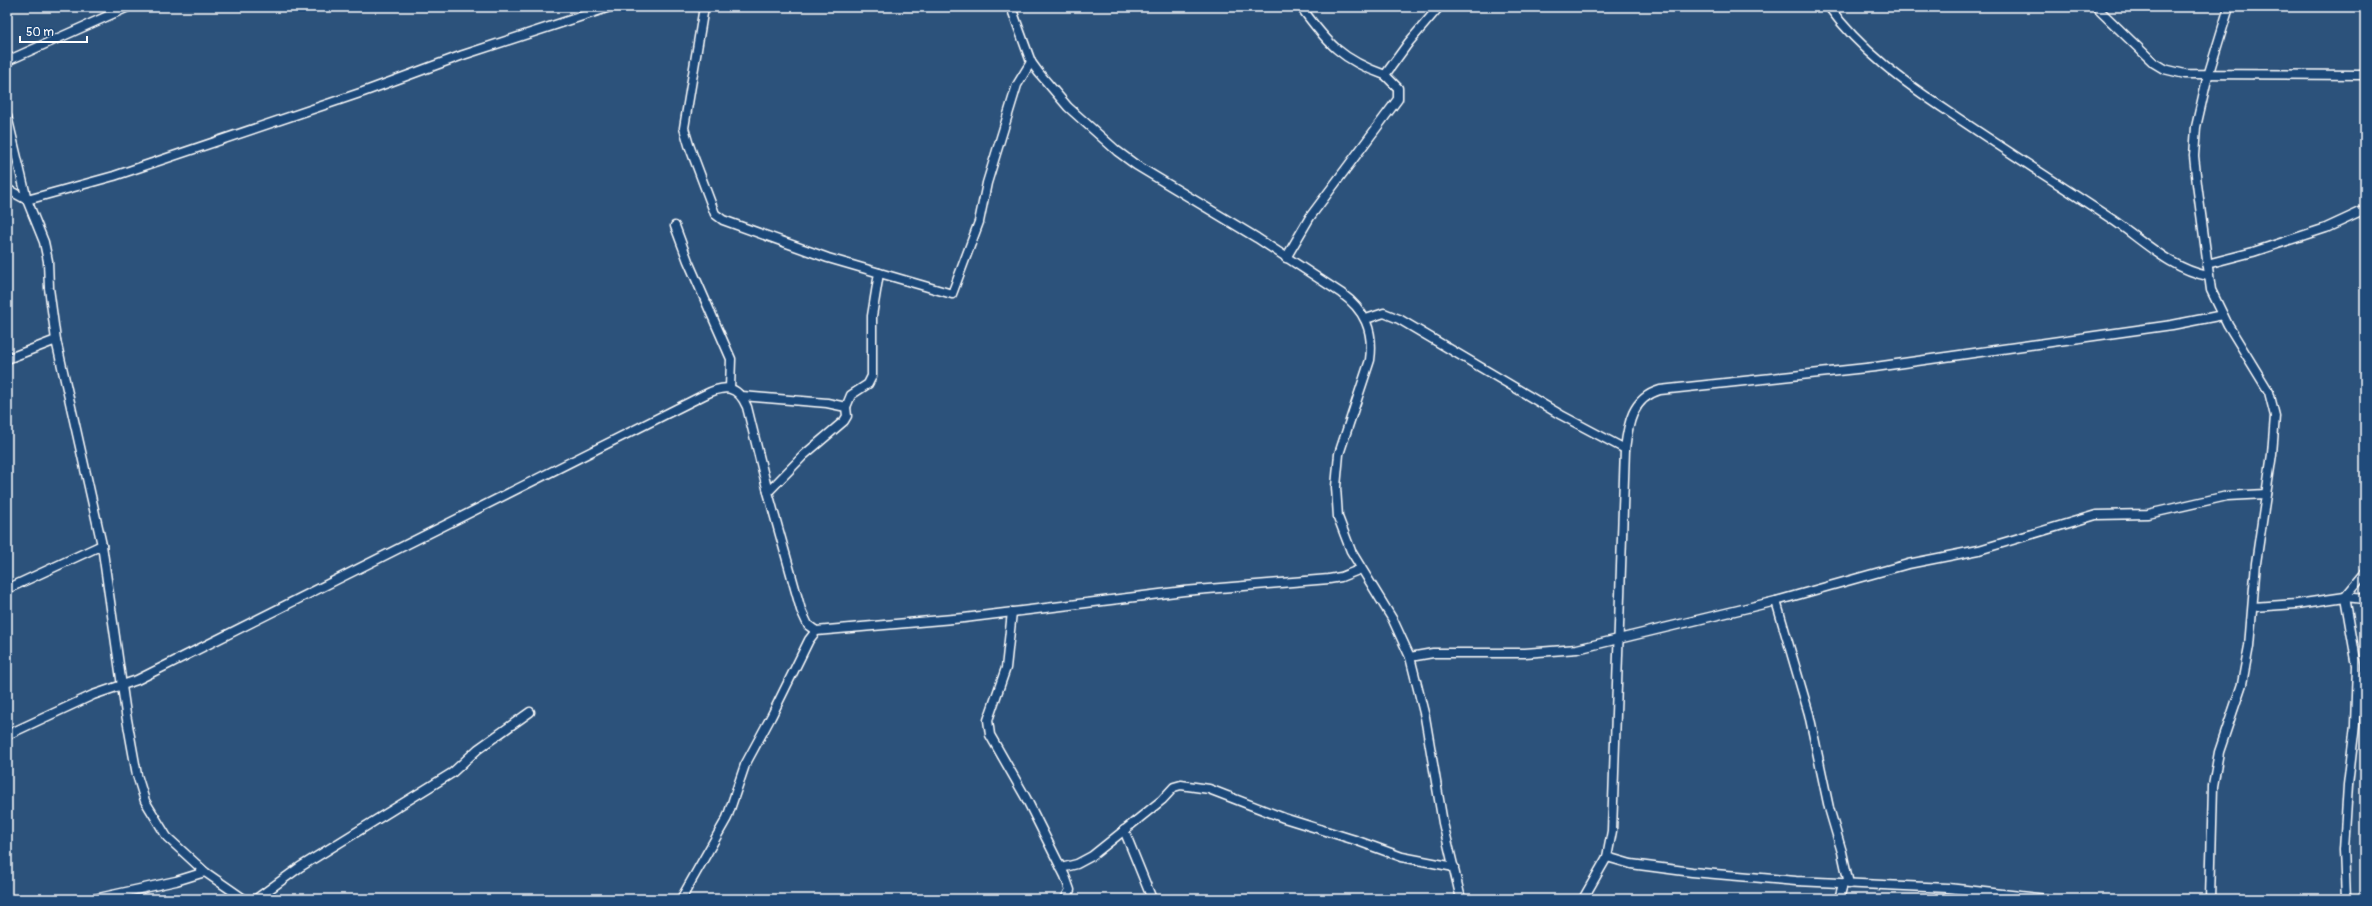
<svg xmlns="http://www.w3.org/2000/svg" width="2372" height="906" viewBox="0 0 2372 906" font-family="Pangolin,sans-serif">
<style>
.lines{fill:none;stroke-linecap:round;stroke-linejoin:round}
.minor-casing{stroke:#fff;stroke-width:11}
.minor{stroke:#1f4a7a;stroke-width:8}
</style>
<rect width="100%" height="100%" fill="#2c527b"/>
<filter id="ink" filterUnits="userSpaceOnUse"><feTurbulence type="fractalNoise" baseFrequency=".025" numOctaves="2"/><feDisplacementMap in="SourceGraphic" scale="8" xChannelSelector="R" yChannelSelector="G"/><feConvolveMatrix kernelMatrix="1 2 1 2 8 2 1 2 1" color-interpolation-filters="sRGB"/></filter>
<g filter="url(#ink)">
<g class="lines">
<defs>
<g id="minor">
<path d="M 704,7 L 684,128 L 689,145 L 715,214 L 723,220 L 828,258 L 952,294 L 979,222 L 987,183 L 1017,85 L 1031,62"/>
<path d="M 1011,7 L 1031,62 L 1039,73 L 1068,107 L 1117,151 L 1136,165 L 1257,238 L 1341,293 C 1365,310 1374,331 1370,360 L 1339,454 L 1336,487 L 1338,517 L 1351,551 L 1393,620 L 1410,657 L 1425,717 L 1443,823 L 1461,899"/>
<path d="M 1301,7 C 1327,43 1342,60 1385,75"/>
<path d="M 1829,7 C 1860,50 1905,83 1949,112 C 2002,148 2057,183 2110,218 C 2142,239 2170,269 2208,276"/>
<path d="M 2096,7 L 2154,63 L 2164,69 L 2185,74 L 2365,75"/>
<path d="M 7,61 L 128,7"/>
<path d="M 7,116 L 27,200 L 44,242 L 48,261 L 49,288 L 56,340 L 102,545 L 126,714 L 137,775 L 145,801 L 167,837 L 205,872 L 244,899"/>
<path d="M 7,189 L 27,200 L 114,176 L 363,92 L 463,55 L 610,7"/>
<path d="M 675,226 L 688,261 L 731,359 L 730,388"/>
<path d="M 1286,258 L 1310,217 L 1398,99 L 1398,88 L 1385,75 L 1409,42 L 1439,7"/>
<path d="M 2207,264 L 2253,252 L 2326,228 L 2365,210"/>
<path d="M 1366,319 L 1384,313 L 1399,319 L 1561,415 L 1625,449"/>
<path d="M 7,359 L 56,340"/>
<path d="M 742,396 L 827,403 L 846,407 L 851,395 L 868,384 L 872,376 L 872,316 L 879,273"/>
<path d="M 768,492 L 804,455 L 844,421 L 847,416 L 846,407"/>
<path d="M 7,589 L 102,545"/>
<path d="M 1776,601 L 1809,714 L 1829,808 L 1842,852 L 1849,884"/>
<path d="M 2253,607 L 2297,604 L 2345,597 L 2365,599"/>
<path d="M 1012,612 L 1006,668 L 988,720 L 990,735 L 1026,798 L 1065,876 L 1070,890 L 1065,899"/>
<path d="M 1410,657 L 1433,653 L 1525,653 L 1577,649 L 1776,601 L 1908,564 L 1979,550 L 2096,515 L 2148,514 L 2227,496 L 2266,494"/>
<path d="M 7,735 L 93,695 L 137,680 L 704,395 C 724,385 737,384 747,407 L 768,492 L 801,610 L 808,625 L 816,631 L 964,618 L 1184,591 L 1329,579 L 1341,577 L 1361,569"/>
<path d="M 1124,830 L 1152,899"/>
<path d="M 1607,857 L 1631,864 L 1692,872 L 1796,881 L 1948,888 L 2047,899"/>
<path d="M 1061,868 L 1077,864 L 1092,856 L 1162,800 L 1174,787 L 1181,785 L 1209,789 L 1284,818 L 1355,840 L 1402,857 L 1454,867"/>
<path d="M 94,899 L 176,881 L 205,872"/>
<path d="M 256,899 L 300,867 L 452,773 L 478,749 L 530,712"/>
<path d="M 681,899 L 727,818 L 745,765 L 771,717 L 809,640 L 816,631"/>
<path d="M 1583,899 L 1607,857 L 1612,831 L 1625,449 C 1628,424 1632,398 1660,390 L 1875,367 L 2172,325 L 2223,315"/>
<path d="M 1839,899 L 1843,884"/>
<path d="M 2210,899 L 2213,786 L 2219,752 L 2242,684 L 2249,646 L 2256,563 L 2272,454 L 2275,416 L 2269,392 L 2228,325 L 2211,290 L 2197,184 L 2194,156 L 2196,127 L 2207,79 L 2229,7"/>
<path d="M 2346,899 L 2344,849 L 2348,785 L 2355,725 L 2357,666 L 2345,597 L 2365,573"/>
</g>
</defs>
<!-- minor casing -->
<use href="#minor" class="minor-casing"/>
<!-- minor -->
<use href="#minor" class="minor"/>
</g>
</g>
<!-- margin -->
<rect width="2372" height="906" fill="none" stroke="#1f4a7a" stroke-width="24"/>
<rect x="12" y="12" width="2348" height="882" fill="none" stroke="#fff" stroke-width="1.5" filter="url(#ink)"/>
<!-- scale -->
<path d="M20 36v6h67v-6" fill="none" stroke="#ffffff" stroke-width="2"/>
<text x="26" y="36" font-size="12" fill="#ffffff" stroke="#1f4a7a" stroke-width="3" paint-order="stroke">50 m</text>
</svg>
